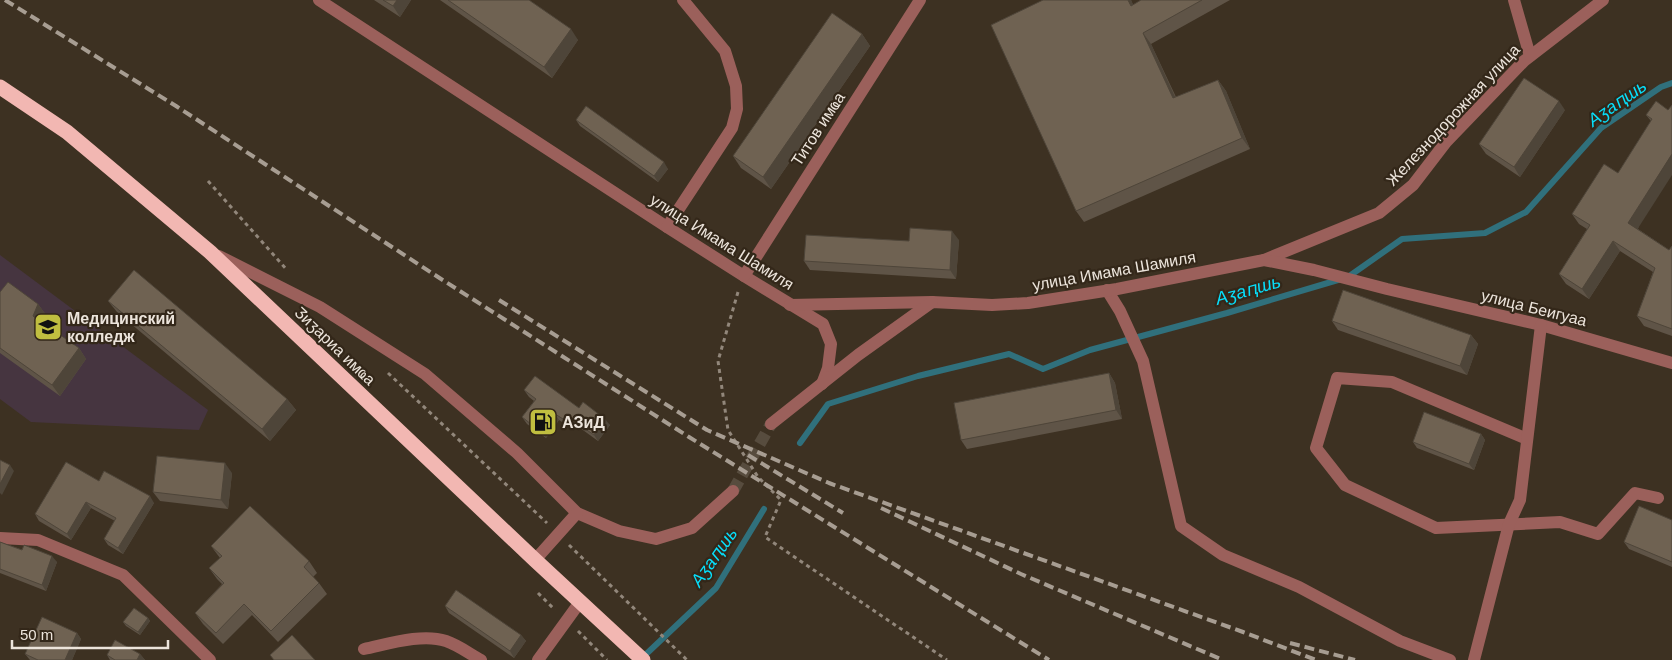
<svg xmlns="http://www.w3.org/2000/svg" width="1672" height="660" viewBox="0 0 1672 660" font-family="Arial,sans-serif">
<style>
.education{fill:#463540}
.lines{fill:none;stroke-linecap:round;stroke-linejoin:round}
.stream{stroke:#30707c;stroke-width:6}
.minor-tunnel{stroke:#574c3e;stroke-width:12;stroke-dasharray:12 6;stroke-linecap:butt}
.path{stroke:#92877b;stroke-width:3;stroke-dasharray:4 4;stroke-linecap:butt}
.minor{stroke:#9b605b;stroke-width:12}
.highway{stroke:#f2b7b2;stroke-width:15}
.rail{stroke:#a79d92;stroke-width:4;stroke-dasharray:10 5;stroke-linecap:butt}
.wall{fill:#5f5447}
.shaded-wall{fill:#4e4539}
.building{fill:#6f6252;stroke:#4e4539}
.labels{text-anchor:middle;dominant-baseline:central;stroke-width:4.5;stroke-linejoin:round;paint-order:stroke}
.street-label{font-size:16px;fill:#ece4db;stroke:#332719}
.poi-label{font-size:16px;font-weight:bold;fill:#ece4db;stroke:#332719;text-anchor:start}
.water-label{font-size:18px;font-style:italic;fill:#07defa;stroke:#332719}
</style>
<rect width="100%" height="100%" fill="#3d3122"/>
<!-- education -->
<path class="education" d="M 0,255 L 208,410 L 199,430 L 31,422 L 0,399 Z"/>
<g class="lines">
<!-- stream -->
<g class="stream">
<path d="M 800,443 L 828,404 L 918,376 L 1009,354 L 1043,369 L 1090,350 L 1227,313 L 1348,277 L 1402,239 L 1485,233 L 1526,212 L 1601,128 L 1661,87 L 1672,83"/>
<path d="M 641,659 L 716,588 L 764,509"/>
</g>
<!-- minor-tunnel -->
<path class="minor-tunnel" d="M 733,491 L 771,424"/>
<!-- path -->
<g class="path">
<path d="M 208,181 L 287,270"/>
<path d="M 738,292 L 718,361 L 728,430 L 758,477 L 781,500 L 765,537 L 947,660"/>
<path d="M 388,373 L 547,523"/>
<path d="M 569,545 L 687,660"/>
<path d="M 538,593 L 555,610"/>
<path d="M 578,631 L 607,660"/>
</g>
<!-- minor -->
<g class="minor">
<path d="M 319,0 L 667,227 L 744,276 L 823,324 L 831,344 L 828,368 L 822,384"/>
<path d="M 1514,0 L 1530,56"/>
<path d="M 667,227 L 732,128 L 737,109 L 736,86 L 725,51 L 683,0"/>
<path d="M 219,256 L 320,307 L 425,374 L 517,453 L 577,513 L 619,531 L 656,539 L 692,528 L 733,491"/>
<path d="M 1264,260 L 1379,213 L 1413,185 L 1446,142 L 1524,61 L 1603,0"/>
<path d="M 744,276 L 920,0"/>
<path d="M 1107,290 L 1120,311 L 1143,361 L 1181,526 L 1223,555 L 1299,587 L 1400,641 L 1450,660"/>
<path d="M 790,305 L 932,302 L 992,305 L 1028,303 L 1117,289 L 1264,260 L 1314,270 L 1387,289 L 1541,325 L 1672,363"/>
<path d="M 771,424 L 858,355 L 932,302"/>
<path d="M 1527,439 L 1392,382 L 1337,378 L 1316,448 L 1345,485 L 1436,528 L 1560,522 L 1598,534 L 1635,493 L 1658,498"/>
<path d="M 0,538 L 38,540 L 123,575 L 210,660"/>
<path d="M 535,560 L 577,513"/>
<path d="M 364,649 C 388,644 422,633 446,641 C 458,645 470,654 481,660"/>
<path d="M 538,660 L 580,602"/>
<path d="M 1474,660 L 1509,524 L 1520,500 L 1541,325"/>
</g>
<!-- highway -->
<path class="highway" d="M 0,87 L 67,132 L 210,252 L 535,560 L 643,660"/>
<!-- rail -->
<g class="rail">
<path d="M 5,0 L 176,106 L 438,277 L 689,437 L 1049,660"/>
<path d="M 499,300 L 707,430 L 829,483 L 1243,632 L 1316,660"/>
<path d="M 748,455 L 843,513"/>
<path d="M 881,508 L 1021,574 L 1223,660"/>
<path d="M 1290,643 L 1355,660"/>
</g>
</g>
<!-- wall -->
<g class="wall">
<path d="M 374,0 L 411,0 L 400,17 Z"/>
<path d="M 440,0 L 529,0 L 578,40 L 552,78 Z"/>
<path d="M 1131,0 L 1133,5 L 1141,0 L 1230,0 L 1151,44 L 1176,97 L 1218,80 L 1226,91 L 1250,149 L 1084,222 L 1076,211 Z"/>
<path d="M 862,34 L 870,46 L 771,189 L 741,168 L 733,156 Z"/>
<path d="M 1565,110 L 1520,177 L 1486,154 L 1479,144 Z"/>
<path d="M 1668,110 L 1638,229 L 1669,250 L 1672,246 L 1672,336 L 1644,326 L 1637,316 L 1653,272 L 1620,251 L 1589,299 L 1566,284 L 1559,274 L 1587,229 L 1579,224 L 1572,214 L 1618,173 L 1651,121 L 1646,115 Z"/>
<path d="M 576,120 L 668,169 L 658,182 L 580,126 Z"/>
<path d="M 959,240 L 956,279 L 810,270 L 804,261 L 909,241 Z"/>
<path d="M 0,292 L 38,304 L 46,315 L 43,323 L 79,348 L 86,359 L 60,396 L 0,353 Z"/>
<path d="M 108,301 L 287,399 L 296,410 L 270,441 L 117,312 Z"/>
<path d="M 1332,321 L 1471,335 L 1478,344 L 1467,375 L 1338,330 Z"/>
<path d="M 1109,373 L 1115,383 L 1122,419 L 967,449 L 961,440 Z"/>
<path d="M 524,390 L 579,408 L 610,425 L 598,441 L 576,425 L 573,429 L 559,420 L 546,438 L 527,424 L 522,417 L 534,401 L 529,397 Z"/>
<path d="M 1481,434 L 1485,440 L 1474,470 L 1417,448 L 1413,442 Z"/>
<path d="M 232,473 L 228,509 L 160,501 L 153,492 Z"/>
<path d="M 99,481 L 154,503 L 123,554 L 108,545 L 104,539 L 115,521 L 91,508 L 71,540 L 39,521 L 35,514 Z"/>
<path d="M 1672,520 L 1672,567 L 1629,549 L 1624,542 Z"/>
<path d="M 0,542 L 57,562 L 46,591 L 0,573 Z"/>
<path d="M 211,546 L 309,561 L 317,573 L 313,577 L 319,583 L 327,594 L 278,642 L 252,615 L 223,644 L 203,624 L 195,613 L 222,584 L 217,579 L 209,568 L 220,558 Z"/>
<path d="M 445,606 L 521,635 L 526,641 L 514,658 L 449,613 Z"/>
<path d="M 148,618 L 150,621 L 140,635 L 126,626 L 123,622 Z"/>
<path d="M 77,633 L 81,639 L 72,660 L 30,660 L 25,654 Z"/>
<path d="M 140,654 L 145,660 L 110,660 L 107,655 Z"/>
</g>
<!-- shaded-wall -->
<g class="shaded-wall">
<path d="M 397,0 L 411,0 L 400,17 L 393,6 Z"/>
<path d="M 1128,0 L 1131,0 L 1139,17 L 1131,6 Z"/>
<path d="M 571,29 L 578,40 L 552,78 L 544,67 Z"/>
<path d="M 1143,33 L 1151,44 L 1181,110 L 1173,98 Z"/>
<path d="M 862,34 L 870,46 L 771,189 L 763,177 Z"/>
<path d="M 1218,80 L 1226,91 L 1250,149 L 1242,138 Z"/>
<path d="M 1559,101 L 1565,110 L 1520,177 L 1514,167 Z"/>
<path d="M 1672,154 L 1672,175 L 1635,233 L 1628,223 Z"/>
<path d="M 664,162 L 668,169 L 658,182 L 654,176 Z"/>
<path d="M 952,231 L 959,240 L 956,279 L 950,270 Z"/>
<path d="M 1613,241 L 1620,251 L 1589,299 L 1582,289 Z"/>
<path d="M 38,304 L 46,315 L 41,327 L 33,316 Z"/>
<path d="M 1471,335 L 1478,344 L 1467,375 L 1460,366 Z"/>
<path d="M 79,348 L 86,359 L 60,396 L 52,385 Z"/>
<path d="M 1109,373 L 1115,383 L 1122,419 L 1116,410 Z"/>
<path d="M 287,399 L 296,410 L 270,441 L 262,429 Z"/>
<path d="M 555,414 L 559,420 L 546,438 L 541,432 Z"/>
<path d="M 571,419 L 576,425 L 573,429 L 568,422 Z"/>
<path d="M 605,419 L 610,425 L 598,441 L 594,435 Z"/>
<path d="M 1481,434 L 1485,440 L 1474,470 L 1469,464 Z"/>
<path d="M 225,463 L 232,473 L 228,509 L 221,500 Z"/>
<path d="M 10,465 L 14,471 L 2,495 L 0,493 L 0,484 Z"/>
<path d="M 150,496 L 154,503 L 123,554 L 118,548 Z"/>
<path d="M 86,502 L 91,508 L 71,540 L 67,534 Z"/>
<path d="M 52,556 L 57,562 L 46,591 L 42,585 Z"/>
<path d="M 148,618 L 150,621 L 140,635 L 138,632 Z"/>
<path d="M 77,633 L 81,639 L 72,660 L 65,660 Z"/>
<path d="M 521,635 L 526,641 L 514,658 L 510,651 Z"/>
<path d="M 140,654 L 145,660 L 137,660 Z"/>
</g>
<!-- building -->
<g class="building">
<path d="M 383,0 L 397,0 L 393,6 Z"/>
<path d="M 448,0 L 529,0 L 571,29 L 544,67 Z"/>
<path d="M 1043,0 L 1128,0 L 1131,6 L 1141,0 L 1202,0 L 1143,33 L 1173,98 L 1218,80 L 1242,138 L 1076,211 L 991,25 Z"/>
<path d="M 832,13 L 862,34 L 763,177 L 733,156 Z"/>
<path d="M 1524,78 L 1559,101 L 1514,167 L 1479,144 Z"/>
<path d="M 1656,101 L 1668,110 L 1672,105 L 1672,154 L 1628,223 L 1669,250 L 1672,246 L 1672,329 L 1637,316 L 1655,268 L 1613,241 L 1582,289 L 1559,274 L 1590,225 L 1572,214 L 1604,164 L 1618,173 L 1652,119 L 1646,115 Z"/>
<path d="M 586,106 L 664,162 L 654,176 L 576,120 Z"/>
<path d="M 910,228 L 952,231 L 950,270 L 804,261 L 806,235 L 909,241 Z"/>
<path d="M 134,270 L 287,399 L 262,429 L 108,301 Z"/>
<path d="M 8,282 L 38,304 L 33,316 L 79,348 L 52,385 L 0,348 L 0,292 Z"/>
<path d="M 1343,290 L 1471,335 L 1460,366 L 1332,321 Z"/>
<path d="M 1109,373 L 1116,410 L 961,440 L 954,403 Z"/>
<path d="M 535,376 L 579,408 L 583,402 L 605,419 L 594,435 L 571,419 L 568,422 L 555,414 L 541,432 L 522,417 L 536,399 L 524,390 Z"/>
<path d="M 1424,412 L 1481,434 L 1469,464 L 1413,442 Z"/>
<path d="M 157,456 L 225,463 L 221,500 L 153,492 Z"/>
<path d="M 0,460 L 10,465 L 0,484 Z"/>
<path d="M 66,462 L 99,481 L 104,471 L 150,496 L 118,548 L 104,539 L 116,518 L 86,502 L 67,534 L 35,514 Z"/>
<path d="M 250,506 L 309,561 L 304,567 L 319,583 L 271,631 L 244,604 L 216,633 L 195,613 L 224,583 L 209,568 L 222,556 L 211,546 Z"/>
<path d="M 1639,506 L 1672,520 L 1672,562 L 1624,542 Z"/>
<path d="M 0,542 L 22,550 L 24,545 L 52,556 L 42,585 L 0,569 Z"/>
<path d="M 456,590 L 521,635 L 510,651 L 445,606 Z"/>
<path d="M 134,608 L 148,618 L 138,632 L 123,622 Z"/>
<path d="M 42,617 L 77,633 L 65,660 L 38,660 L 25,654 Z"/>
<path d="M 292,635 L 315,660 L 274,660 L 270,655 Z"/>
<path d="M 115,640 L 140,654 L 137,660 L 115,660 L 107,655 Z"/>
</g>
<!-- icons -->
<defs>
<symbol id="university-square" viewBox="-11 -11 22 22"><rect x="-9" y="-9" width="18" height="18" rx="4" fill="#c0be40" stroke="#332719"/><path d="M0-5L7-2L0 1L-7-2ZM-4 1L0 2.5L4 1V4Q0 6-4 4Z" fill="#111"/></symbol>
<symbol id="fuel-square" viewBox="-11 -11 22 22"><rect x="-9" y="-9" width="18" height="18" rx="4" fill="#c0be40" stroke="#332719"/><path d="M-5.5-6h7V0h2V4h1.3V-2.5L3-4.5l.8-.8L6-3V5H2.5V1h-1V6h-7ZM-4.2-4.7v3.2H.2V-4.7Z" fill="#111"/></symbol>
</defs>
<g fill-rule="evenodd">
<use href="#university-square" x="32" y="311" width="32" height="32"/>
<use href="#fuel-square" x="527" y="406" width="32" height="32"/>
</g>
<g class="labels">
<!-- street labels -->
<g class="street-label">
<text transform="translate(1453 115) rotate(-47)">Железнодорожная улица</text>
<text transform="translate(818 129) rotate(-57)">Титов имҩа</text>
<text transform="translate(722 242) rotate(32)">улица Имама Шамиля</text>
<text transform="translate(1114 271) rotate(-10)">улица Имама Шамиля</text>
<text transform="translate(1534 308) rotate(14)">улица Беигуаа</text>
<text transform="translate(335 346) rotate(44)">Ӡиӡариа имҩа</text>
</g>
<!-- poi labels -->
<g class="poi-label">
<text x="67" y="318">Медицинский<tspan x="67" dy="18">колледж</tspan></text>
<text x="562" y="422">АЗиД</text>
</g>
<!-- water labels -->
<g class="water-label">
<text transform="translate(1617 103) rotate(-35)">Аӡаԥшь</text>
<text transform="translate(1248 290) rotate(-16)">Аӡаԥшь</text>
<text transform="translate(714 557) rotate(-55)">Аӡаԥшь</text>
</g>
</g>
<!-- scale -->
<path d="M12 640v8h156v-8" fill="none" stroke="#ece4db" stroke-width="2.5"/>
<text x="20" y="640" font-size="15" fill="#ece4db" stroke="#332719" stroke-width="4" paint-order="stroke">50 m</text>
</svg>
